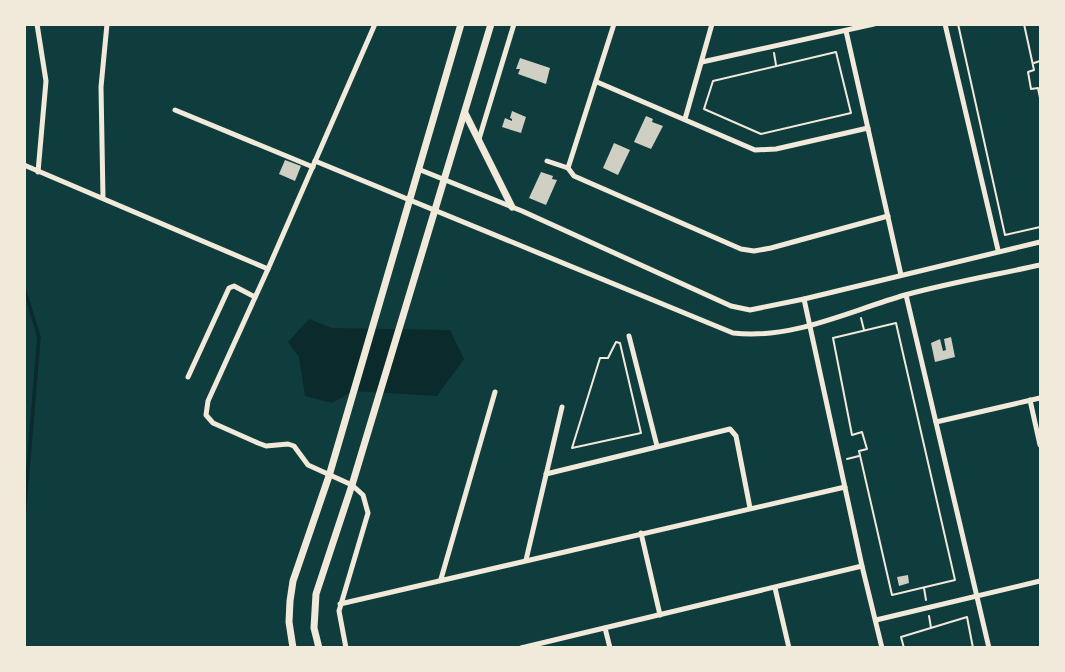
<svg xmlns="http://www.w3.org/2000/svg" width="1065" height="672" viewBox="0 0 1065 672" font-family="Literata,serif">
<style>
.water{fill:#0a2a2b}
.lines{fill:none;stroke-linecap:round;stroke-linejoin:round}
.stream{stroke:#0a2a2b;stroke-width:3.5}
.building{fill:#cfcfc3}
.path{stroke:#f1e9da;stroke-width:2}
.minor{stroke:#f1e9da;stroke-width:5}
.tertiary{stroke:#f1e9da;stroke-width:7}
</style>
<rect width="100%" height="100%" fill="#0f3d3e"/>
<!-- water -->
<path class="water" d="M 309,319 L 332,328 L 450,330 L 464,359 L 437,396 L 353,391 L 332,403 L 305,396 L 299,357 L 288,342 Z"/>
<g class="lines">
<!-- stream -->
<path class="stream" d="M 24,288 L 39,337 L 24,517"/>
</g>
<!-- building -->
<g class="building">
<path d="M 520,58 L 550,68 L 546,84 L 518,74 L 520,69 L 516,69 Z"/>
<path d="M 512,111 L 526,117 L 521,133 L 502,127 L 505,118 L 512,121 L 512,119 L 510,118 Z"/>
<path d="M 646,116 L 653,119 L 652,122 L 663,126 L 651,149 L 634,142 Z"/>
<path d="M 614,143 L 630,150 L 618,175 L 603,168 Z"/>
<path d="M 285,160 L 301,166 L 295,181 L 279,174 Z"/>
<path d="M 541,172 L 553,176 L 552,179 L 557,180 L 546,205 L 529,198 Z"/>
<path d="M 951,337 L 955,357 L 935,362 L 931,343 L 940,339 L 943,351 L 946,350 L 944,339 Z"/>
<path d="M 908,575 L 909,583 L 899,586 L 897,577 Z"/>
</g>
<g class="lines">
<!-- path -->
<g class="path">
<path d="M 958,24 L 1005,235 L 1040,227"/>
<path d="M 1024,24 L 1034,70 L 1028,72 L 1031,89 L 1038,88 L 1040,98"/>
<path d="M 836,52 L 851,113 L 761,134 L 704,109 L 713,81 Z"/>
<path d="M 774,53 L 776,65"/>
<path d="M 1034,63 L 1040,61"/>
<path d="M 861,318 L 864,330"/>
<path d="M 896,323 L 955,580 L 892,595 L 859,451 L 867,449 L 862,432 L 852,435 L 833,338 Z"/>
<path d="M 616,342 L 620,343 L 641,433 L 572,448 L 600,358 L 608,358 Z"/>
<path d="M 847,459 L 859,456"/>
<path d="M 924,588 L 926,600"/>
<path d="M 929,616 L 931,628"/>
<path d="M 904,648 L 901,637 L 967,617 L 973,648"/>
</g>
<!-- minor -->
<g class="minor">
<path d="M 37,24 L 46,81 L 38,172"/>
<path d="M 945,24 L 998,250"/>
<path d="M 846,31 L 901,275"/>
<path d="M 702,62 L 874,24"/>
<path d="M 597,82 L 755,150 L 776,149 L 868,128"/>
<path d="M 175,110 L 313,167"/>
<path d="M 685,119 L 712,24"/>
<path d="M 479,139 L 514,24"/>
<path d="M 315,161 L 733,333 C 792,340 849,311 905,295 C 949,283 995,275 1040,265"/>
<path d="M 547,161 L 568,168 L 574,176 L 741,249 L 754,251 L 771,248 L 888,216"/>
<path d="M 24,165 L 268,269 L 375,24"/>
<path d="M 568,168 L 614,24"/>
<path d="M 418,169 L 522,211 L 731,306 L 750,310 L 804,299 L 1040,242"/>
<path d="M 103,198 L 101,87 L 107,24"/>
<path d="M 268,269 L 208,401 L 206,415 L 213,423 L 258,443 L 266,446 L 288,444 L 294,446 L 308,465 L 352,485 L 363,495 L 368,513 L 339,611 L 346,648"/>
<path d="M 906,295 L 989,648"/>
<path d="M 804,299 L 862,566 L 882,648"/>
<path d="M 629,336 L 657,446"/>
<path d="M 188,377 L 229,288 L 234,286 L 255,297"/>
<path d="M 1030,400 L 1040,445"/>
<path d="M 936,422 L 1040,398"/>
<path d="M 546,474 L 730,429 L 736,436 L 750,508"/>
<path d="M 641,533 L 660,615"/>
<path d="M 526,560 L 562,407"/>
<path d="M 441,579 L 495,392"/>
<path d="M 775,588 L 789,648"/>
<path d="M 340,604 L 845,487"/>
<path d="M 876,620 L 1040,581"/>
<path d="M 605,628 L 610,648"/>
<path d="M 521,648 L 862,566"/>
</g>
<!-- tertiary -->
<g class="tertiary">
<path d="M 465,113 L 512,207"/>
<path d="M 293,648 L 289,622 L 290,601 L 293,581 L 329,476 L 461,24"/>
<path d="M 319,648 L 314,628 L 316,594 L 352,485 L 491,24"/>
</g>
</g>
<!-- border -->
<rect width="1065" height="672" fill="none" stroke="#f1e9da" stroke-width="52"/>
</svg>
